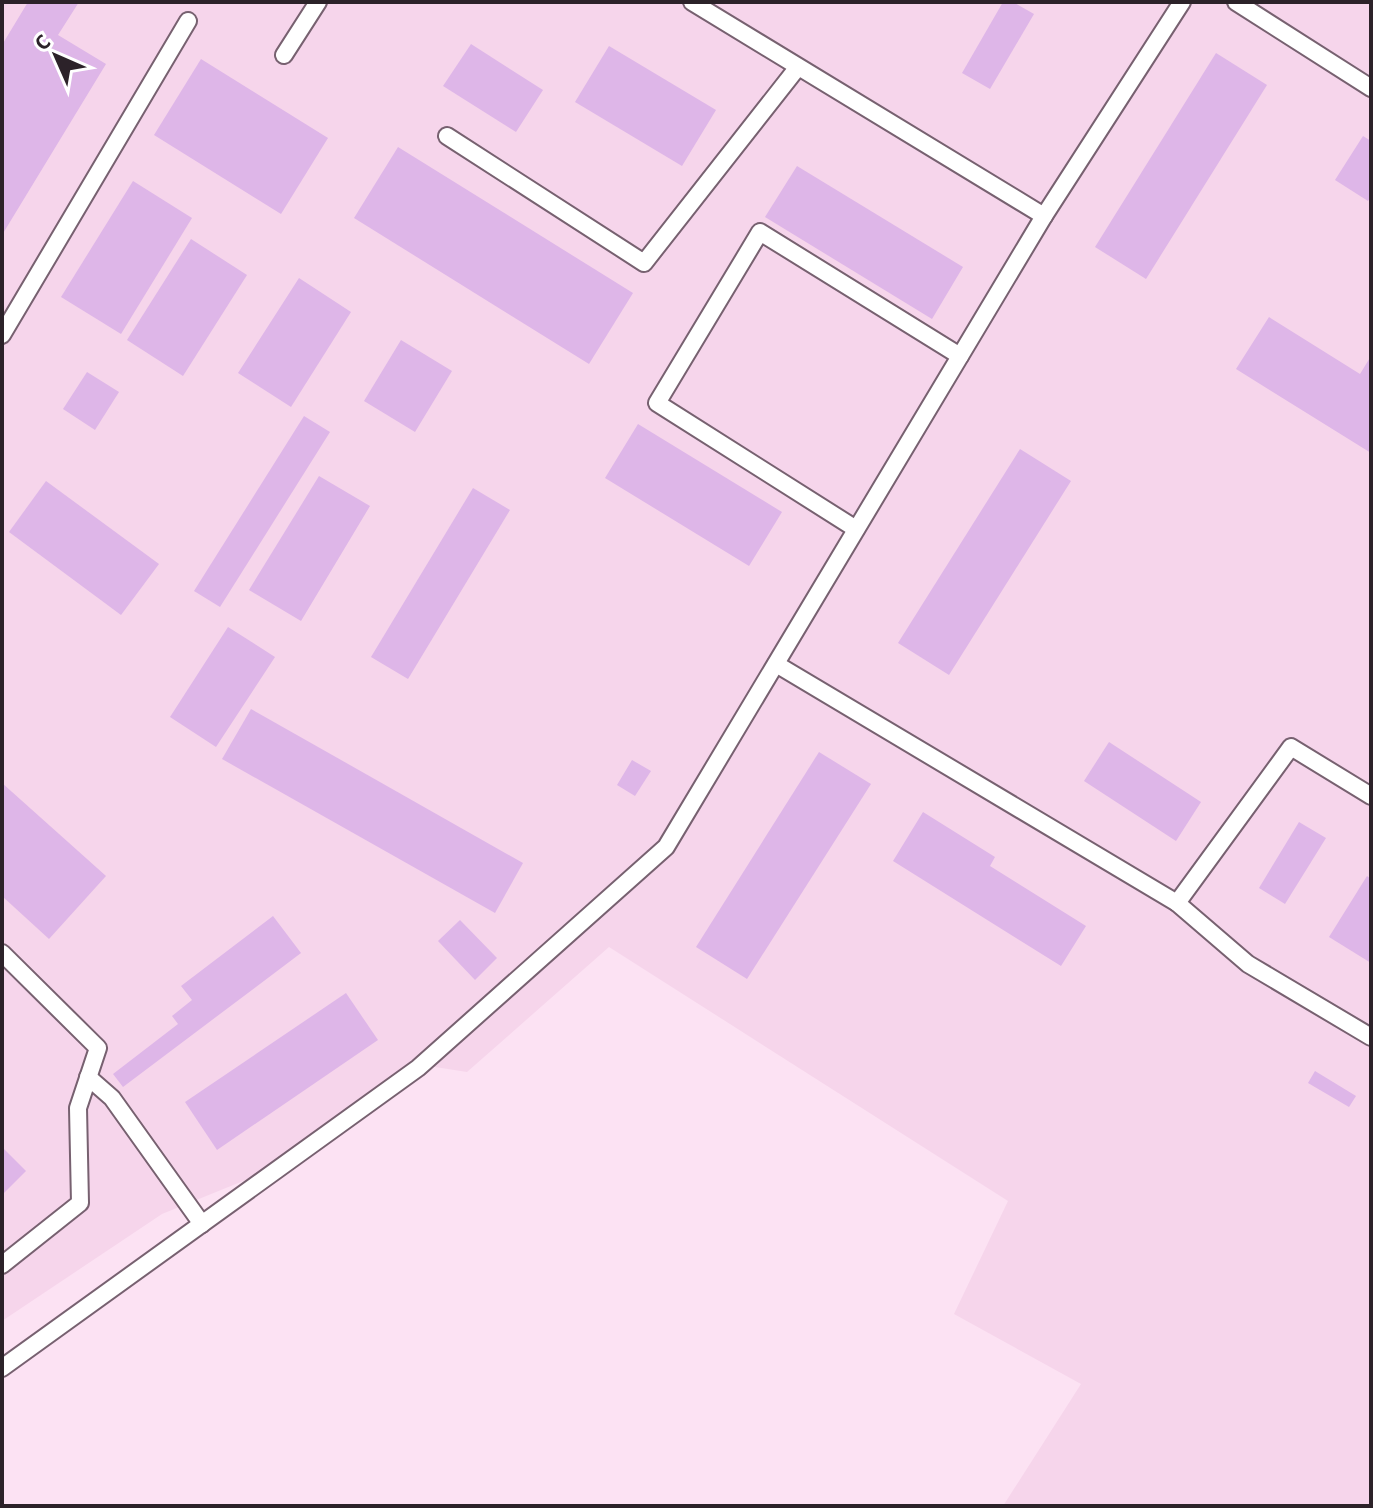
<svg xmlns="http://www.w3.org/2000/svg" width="1373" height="1508" viewBox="0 0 1373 1508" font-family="'Alegreya Sans',sans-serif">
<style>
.built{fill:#f6d5eb}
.building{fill:#deb6e8}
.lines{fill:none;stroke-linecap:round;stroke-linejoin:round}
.lane-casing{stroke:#776170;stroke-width:20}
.lane{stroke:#fff;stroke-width:16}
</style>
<rect width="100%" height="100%" fill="#fce2f3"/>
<!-- built -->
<path class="built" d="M 2,2 L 1371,2 L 1371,1506 L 1003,1506 L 1081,1384 L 954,1314 L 1008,1201 L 609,947 L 467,1072 L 416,1064 L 258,1175 L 162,1214 L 2,1321 Z"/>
<!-- building -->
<g class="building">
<path d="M 28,2 L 79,2 L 58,35 L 106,64 L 2,235 L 2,45 Z"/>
<path d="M 1003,2 L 1013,2 L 1034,14 L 990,89 L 962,73 Z"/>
<path d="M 471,44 L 543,90 L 516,132 L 443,86 Z"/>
<path d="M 609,46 L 716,110 L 682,166 L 575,102 Z"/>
<path d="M 1216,53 L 1267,85 L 1146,279 L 1095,247 Z"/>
<path d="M 201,59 L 328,138 L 281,214 L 154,135 Z"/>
<path d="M 1363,136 L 1371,141 L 1371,196 L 1368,201 L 1335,180 Z"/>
<path d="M 398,147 L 633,293 L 589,364 L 354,218 Z"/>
<path d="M 797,166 L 963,267 L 932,319 L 765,217 Z"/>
<path d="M 133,181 L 192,218 L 121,334 L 61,297 Z"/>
<path d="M 191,239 L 247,275 L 183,376 L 127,340 Z"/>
<path d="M 299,278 L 351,312 L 291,407 L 238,373 Z"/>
<path d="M 1269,317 L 1360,374 L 1371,356 L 1371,453 L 1236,369 Z"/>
<path d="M 401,340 L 452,371 L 415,432 L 364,401 Z"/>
<path d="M 87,372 L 119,392 L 95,430 L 63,409 Z"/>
<path d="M 304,416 L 330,432 L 220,607 L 194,591 Z"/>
<path d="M 638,424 L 782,512 L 749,566 L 605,478 Z"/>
<path d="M 1020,449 L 1071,481 L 949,675 L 898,643 Z"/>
<path d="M 319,476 L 370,506 L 301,621 L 249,590 Z"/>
<path d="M 46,481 L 159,564 L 121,615 L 9,532 Z"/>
<path d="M 473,488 L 510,510 L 408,679 L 371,657 Z"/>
<path d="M 228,627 L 275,657 L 216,747 L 170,717 Z"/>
<path d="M 251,709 L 523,863 L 495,913 L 222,759 Z"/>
<path d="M 1109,742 L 1201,802 L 1176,841 L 1084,781 Z"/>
<path d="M 819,752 L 871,784 L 747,979 L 696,947 Z"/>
<path d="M 632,760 L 651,771 L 635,796 L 617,785 Z"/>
<path d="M 2,783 L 106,876 L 49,939 L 2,896 Z"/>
<path d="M 923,812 L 995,857 L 990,866 L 1086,926 L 1061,966 L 893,861 Z"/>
<path d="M 1299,822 L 1326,838 L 1285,904 L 1259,888 Z"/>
<path d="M 1367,876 L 1371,879 L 1371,963 L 1329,937 Z"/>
<path d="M 273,916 L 301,953 L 123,1087 L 113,1074 L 178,1024 L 172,1016 L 192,1000 L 181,986 Z"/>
<path d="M 460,920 L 497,958 L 475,980 L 438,941 Z"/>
<path d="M 346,993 L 378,1040 L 217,1150 L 185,1102 Z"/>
<path d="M 1315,1071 L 1356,1096 L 1349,1107 L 1308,1083 Z"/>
<path d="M 2,1147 L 26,1171 L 2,1195 Z"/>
</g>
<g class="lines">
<defs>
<g id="lane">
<path d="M 692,2 L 1044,216"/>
<path d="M 1236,2 L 1371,88"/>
<path d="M 284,55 L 318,2"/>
<path d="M 447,136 L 644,263 L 798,67"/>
<path d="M 2,335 L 188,21"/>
<path d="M 856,529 L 657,403 L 760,232 L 960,356"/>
<path d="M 776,664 L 1177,903 L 1291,747 L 1371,796"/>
<path d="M 1177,903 L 1248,964 L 1371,1037"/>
<path d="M 2,953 L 98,1048 L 78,1108 L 80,1203 L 2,1265"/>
<path d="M 88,1077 L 112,1098 L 202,1224"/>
<path d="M 2,1368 L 418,1068 L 666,847 L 1044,216 L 1182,2"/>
</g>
</defs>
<!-- lane casing -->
<use href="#lane" class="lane-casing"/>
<!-- lane -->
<use href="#lane" class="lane"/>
</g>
<!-- border -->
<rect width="1373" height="1508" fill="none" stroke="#2c2229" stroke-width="8"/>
<!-- north arrow -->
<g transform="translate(56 56) rotate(315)" stroke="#ffffff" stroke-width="6" paint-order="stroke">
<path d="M0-6L14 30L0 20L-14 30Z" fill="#2c2229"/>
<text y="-12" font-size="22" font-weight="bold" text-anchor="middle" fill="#2c2229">С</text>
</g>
</svg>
